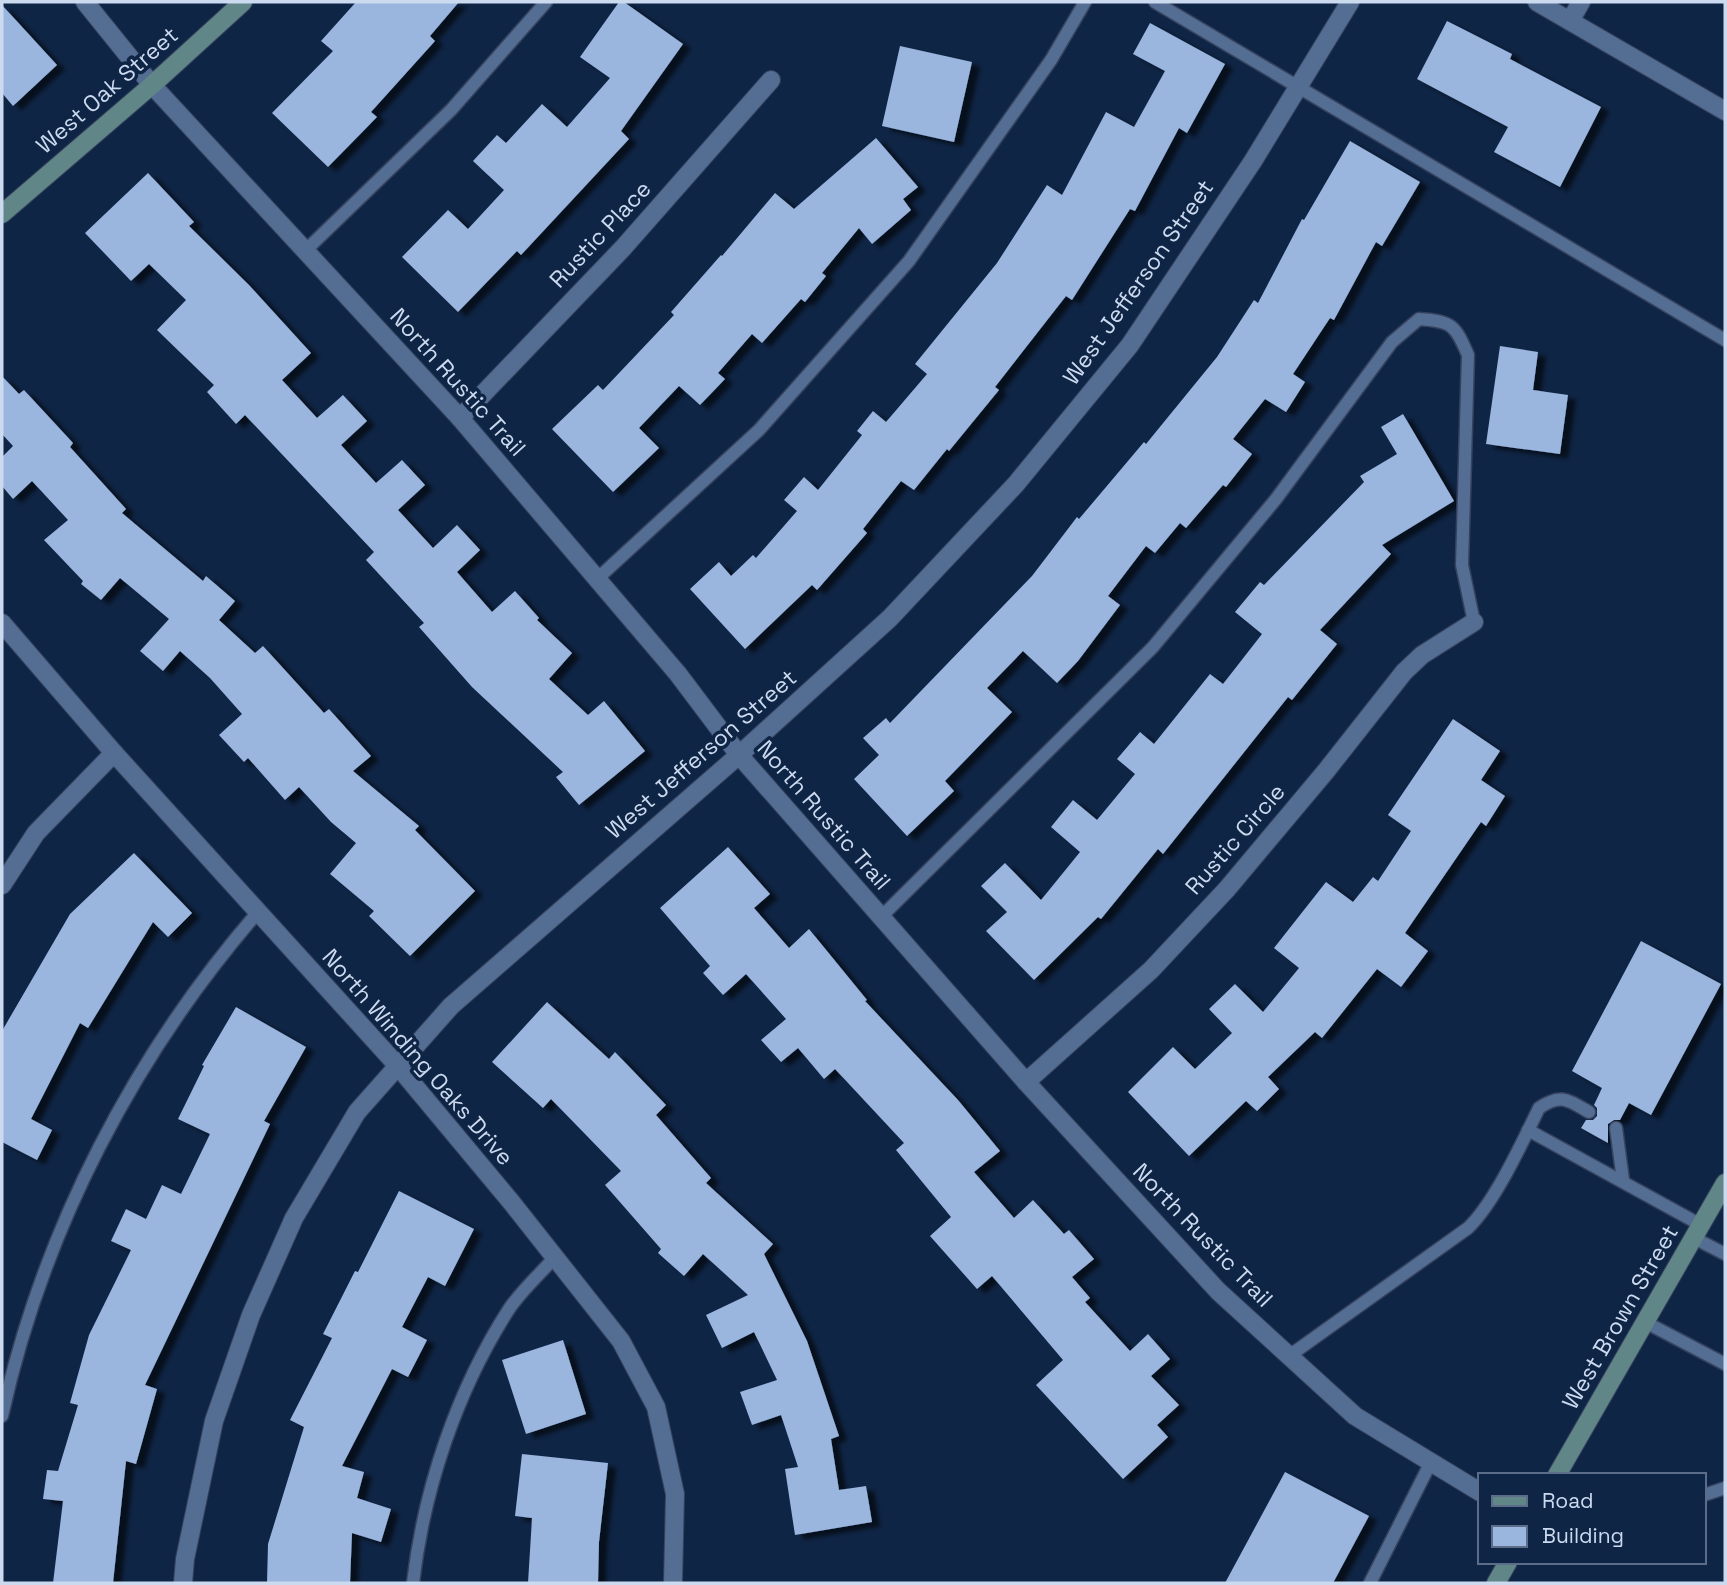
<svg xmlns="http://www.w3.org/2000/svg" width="1727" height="1585" viewBox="0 0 1727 1585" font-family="'Space Grotesk',sans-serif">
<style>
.building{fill:#9ab5de;filter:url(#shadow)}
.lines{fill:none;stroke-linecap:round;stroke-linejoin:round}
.lane-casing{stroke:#35425e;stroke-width:15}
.street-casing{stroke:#35425e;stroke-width:20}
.secondary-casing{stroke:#35425e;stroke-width:20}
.lane{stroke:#546d93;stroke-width:12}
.street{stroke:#546d93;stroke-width:18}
.secondary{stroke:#618687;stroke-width:18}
.labels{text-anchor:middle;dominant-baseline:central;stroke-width:7;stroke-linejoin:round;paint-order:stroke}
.street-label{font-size:23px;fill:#ccdaef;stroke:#0f2545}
</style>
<defs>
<filter id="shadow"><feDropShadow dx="8" dy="4.5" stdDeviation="2" flood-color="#0009"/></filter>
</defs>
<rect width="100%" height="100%" fill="#0f2545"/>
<!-- building -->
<g class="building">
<path d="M 356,2 L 459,2 L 430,36 L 435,41 L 371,112 L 377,117 L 328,167 L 272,113 L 333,51 L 321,41 Z"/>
<path d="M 619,2 L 624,2 L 683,44 L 621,131 L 629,139 L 521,255 L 517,251 L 458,312 L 402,257 L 448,210 L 468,229 L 504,190 L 473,161 L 497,135 L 506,143 L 542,104 L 567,127 L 610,78 L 580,57 Z"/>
<path d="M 2,5 L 57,65 L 13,106 L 2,93 Z"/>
<path d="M 1447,21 L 1512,54 L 1510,59 L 1601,107 L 1560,187 L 1494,152 L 1508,127 L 1417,79 Z"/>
<path d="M 1150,23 L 1225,64 L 1187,133 L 1179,128 L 1135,211 L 1130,209 L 1072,300 L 1066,296 L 995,387 L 999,390 L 949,451 L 947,449 L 914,490 L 901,481 L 863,529 L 867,533 L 817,590 L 812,585 L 745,649 L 690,589 L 719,562 L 731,576 L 753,555 L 756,558 L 797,511 L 784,500 L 804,477 L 818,490 L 862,435 L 857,431 L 873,411 L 886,422 L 927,374 L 915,364 L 997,263 L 1047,185 L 1062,195 L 1106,112 L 1134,127 L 1165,71 L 1133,54 Z"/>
<path d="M 900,46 L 972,62 L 954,142 L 882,126 Z"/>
<path d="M 876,138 L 918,187 L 903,199 L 911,210 L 872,244 L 859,228 L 822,273 L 826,276 L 805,302 L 801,299 L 762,343 L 752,334 L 718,373 L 725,379 L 700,405 L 679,386 L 639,428 L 659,448 L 613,492 L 552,429 L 598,385 L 603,390 L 674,315 L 671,312 L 721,255 L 722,256 L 775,193 L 794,209 Z"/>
<path d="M 1350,141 L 1420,182 L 1382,246 L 1376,242 L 1334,320 L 1330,318 L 1293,374 L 1305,382 L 1286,412 L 1265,399 L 1233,439 L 1252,454 L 1226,487 L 1223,485 L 1186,528 L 1180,523 L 1155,553 L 1146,546 L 1108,596 L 1120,605 L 1078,661 L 1057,683 L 1023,651 L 987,688 L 1012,712 L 945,781 L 954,791 L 907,836 L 854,779 L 879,755 L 863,738 L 886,718 L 890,723 L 1032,576 L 1077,517 L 1079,519 L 1144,442 L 1146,444 L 1217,357 L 1254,300 L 1258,303 L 1302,219 L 1304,220 Z"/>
<path d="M 148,173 L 194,222 L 189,226 L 249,285 L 311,353 L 282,380 L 317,418 L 343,395 L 367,421 L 341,445 L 376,483 L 402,460 L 425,485 L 398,510 L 433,548 L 457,525 L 480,550 L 457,572 L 492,612 L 515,591 L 539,618 L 537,620 L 572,653 L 549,679 L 588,715 L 604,701 L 645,751 L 579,805 L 556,777 L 563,772 L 472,687 L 419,627 L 424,623 L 366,560 L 374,552 L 245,415 L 236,424 L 207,392 L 214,385 L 157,330 L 186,300 L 149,264 L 131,281 L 85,233 Z"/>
<path d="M 1500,346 L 1538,352 L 1533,390 L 1568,395 L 1560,454 L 1486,444 Z"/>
<path d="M 2,376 L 19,394 L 24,390 L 73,443 L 70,447 L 126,509 L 122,513 L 203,581 L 206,576 L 235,601 L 219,620 L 255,653 L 263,646 L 324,713 L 329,709 L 371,756 L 353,771 L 419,826 L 415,830 L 475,891 L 410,956 L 369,916 L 374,911 L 330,874 L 356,843 L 331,822 L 299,787 L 285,800 L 248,758 L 244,762 L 219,735 L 242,714 L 210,678 L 180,651 L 163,671 L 140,651 L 169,619 L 120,578 L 101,600 L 81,584 L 83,581 L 44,540 L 68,520 L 32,481 L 13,499 L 2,486 L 2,457 L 13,446 L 2,434 Z"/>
<path d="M 1403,414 L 1454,501 L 1382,545 L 1391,554 L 1320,630 L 1337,644 L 1292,700 L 1288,697 L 1163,854 L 1158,849 L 1101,919 L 1098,917 L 1034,980 L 986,931 L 1007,912 L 981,886 L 1005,863 L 1041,900 L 1080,852 L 1051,827 L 1073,800 L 1097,820 L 1135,774 L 1117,759 L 1140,732 L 1154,744 L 1210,674 L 1223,684 L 1262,634 L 1235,612 L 1260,582 L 1264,585 L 1364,482 L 1360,476 L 1397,454 L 1381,427 Z"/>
<path d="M 1453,719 L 1500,751 L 1481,780 L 1505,796 L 1486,826 L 1481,822 L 1405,933 L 1428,951 L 1401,987 L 1377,969 L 1322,1038 L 1315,1032 L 1268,1077 L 1279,1089 L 1257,1111 L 1246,1101 L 1189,1156 L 1128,1092 L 1173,1047 L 1195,1069 L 1232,1033 L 1209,1009 L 1235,984 L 1263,1012 L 1299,968 L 1274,948 L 1326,882 L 1353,902 L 1373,877 L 1378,881 L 1411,831 L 1388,815 Z"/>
<path d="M 728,847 L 770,894 L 754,908 L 789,948 L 809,929 L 867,1000 L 865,1001 L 958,1100 L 1000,1151 L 974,1172 L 1014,1218 L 1033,1200 L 1064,1234 L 1069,1230 L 1094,1259 L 1072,1277 L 1090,1298 L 1085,1302 L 1130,1351 L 1148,1334 L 1170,1359 L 1151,1376 L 1179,1405 L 1157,1425 L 1168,1437 L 1123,1479 L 1036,1385 L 1063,1360 L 992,1276 L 977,1289 L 930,1236 L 951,1217 L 896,1150 L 904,1143 L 835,1069 L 824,1079 L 798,1048 L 781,1062 L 761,1040 L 786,1019 L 746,974 L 723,995 L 703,973 L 710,966 L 660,908 Z"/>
<path d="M 134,853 L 192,913 L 168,937 L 153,922 L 88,1028 L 80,1023 L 31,1119 L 52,1130 L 37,1160 L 2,1142 L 2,1031 L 70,914 Z"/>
<path d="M 1641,941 L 1721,984 L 1651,1115 L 1629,1103 L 1620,1120 L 1614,1120 L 1608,1124 L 1608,1143 L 1581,1128 L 1586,1120 L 1593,1120 L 1597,1116 L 1597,1108 L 1594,1105 L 1602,1088 L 1572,1071 Z"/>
<path d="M 547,1002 L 609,1059 L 615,1052 L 666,1105 L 656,1115 L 711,1178 L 706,1183 L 773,1244 L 764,1254 L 807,1341 L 839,1436 L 831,1439 L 839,1490 L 866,1486 L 872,1522 L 795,1535 L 785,1469 L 798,1467 L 781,1415 L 752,1425 L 740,1392 L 777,1380 L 754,1332 L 722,1348 L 706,1315 L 748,1295 L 703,1254 L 684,1276 L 658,1253 L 661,1249 L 605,1185 L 621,1171 L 551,1099 L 543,1108 L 492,1062 Z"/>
<path d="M 236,1007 L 306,1047 L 264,1121 L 270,1124 L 145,1385 L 157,1389 L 136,1464 L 126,1461 L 113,1583 L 53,1583 L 63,1501 L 43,1499 L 47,1470 L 58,1471 L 78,1405 L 70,1403 L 89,1335 L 131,1250 L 111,1241 L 126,1209 L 146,1219 L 162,1185 L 181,1194 L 210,1134 L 178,1119 L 204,1066 L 202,1065 Z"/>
<path d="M 399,1191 L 474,1229 L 445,1286 L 428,1277 L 402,1327 L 427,1340 L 408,1377 L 392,1369 L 342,1466 L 364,1472 L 357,1498 L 391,1509 L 381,1542 L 352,1533 L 350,1583 L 267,1583 L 268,1544 L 304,1427 L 290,1420 L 332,1338 L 323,1334 L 355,1271 L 358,1272 Z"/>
<path d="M 563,1340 L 586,1414 L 526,1434 L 502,1360 Z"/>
<path d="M 522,1454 L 608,1463 L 599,1542 L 598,1583 L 528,1583 L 532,1518 L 515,1516 Z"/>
<path d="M 1285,1472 L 1369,1516 L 1333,1583 L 1225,1583 Z"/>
</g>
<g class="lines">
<defs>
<g id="lane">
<path d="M 1155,2 L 1725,340"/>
<path d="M 305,251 L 451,110 L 546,2"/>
<path d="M 597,579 L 759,430 L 909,261 L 1051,60 L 1085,2"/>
<path d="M 881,917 L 1153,647 L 1276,499 L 1392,342 L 1419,319 C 1452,321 1455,325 1468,355 L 1462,565 L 1474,622"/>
<path d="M 1616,1128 L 1623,1180"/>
<path d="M 1528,1130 L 1701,1225"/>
<path d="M 1694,1238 L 1725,1254"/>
<path d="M 1645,1322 L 1725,1364"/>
<path d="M 1289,1356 L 1468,1228 C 1495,1202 1522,1143 1539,1108 C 1561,1093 1568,1100 1589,1112"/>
<path d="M 2,1416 C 43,1230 134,1055 258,912"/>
<path d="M 1704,1495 L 1725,1488"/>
<path d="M 413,1583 C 424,1488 457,1390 509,1309 C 522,1290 540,1274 555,1257"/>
<path d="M 1370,1583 L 1431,1462"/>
</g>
<g id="street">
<path d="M 85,2 L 152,85 L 460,418 L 678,674 L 739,755 L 1026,1082 L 1218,1291 L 1355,1416 L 1480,1492"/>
<path d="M 1537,2 L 1725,111"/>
<path d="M 1570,21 L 1581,2"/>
<path d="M 460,418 L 623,248 L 771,80"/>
<path d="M 2,623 L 114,753 L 397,1065 L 512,1203 L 621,1341 L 656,1407 L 675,1494 L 673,1583"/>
<path d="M 2,885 L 36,833 L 114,753"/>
<path d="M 1026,1082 L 1151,970 L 1227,889 L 1326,771 L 1404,672 L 1422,655 L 1474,622"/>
<path d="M 183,1583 L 185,1559 L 214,1421 L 251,1315 L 294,1218 L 357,1112 L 451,1006 L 739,755 L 890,618 L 1016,484 L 1130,345 L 1253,161 L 1350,2"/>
</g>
<g id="secondary">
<path d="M 2,214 L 152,85 L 243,2"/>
<path d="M 1557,1475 L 1725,1183"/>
<path d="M 1496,1583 L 1508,1562"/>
</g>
</defs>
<!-- lane casing -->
<use href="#lane" class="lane-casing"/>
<!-- street casing -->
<use href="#street" class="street-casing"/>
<!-- secondary casing -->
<use href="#secondary" class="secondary-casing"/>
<!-- lane -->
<use href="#lane" class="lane"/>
<!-- street -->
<use href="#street" class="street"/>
<!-- secondary -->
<use href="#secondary" class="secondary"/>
</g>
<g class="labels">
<!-- street labels -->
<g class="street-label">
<text transform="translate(107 90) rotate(-41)">West Oak Street</text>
<text transform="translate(600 234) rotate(-47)">Rustic Place</text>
<text transform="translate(1138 282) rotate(-55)">West Jefferson Street</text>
<text transform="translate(458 382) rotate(48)">North Rustic Trail</text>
<text transform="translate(701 754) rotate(-41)">West Jefferson Street</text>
<text transform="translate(824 815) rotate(49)">North Rustic Trail</text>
<text transform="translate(1235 839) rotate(-49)">Rustic Circle</text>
<text transform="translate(418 1057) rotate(49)">North Winding Oaks Drive</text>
<text transform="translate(1203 1235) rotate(46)">North Rustic Trail</text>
<text transform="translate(1620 1317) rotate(-60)">West Brown Street</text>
</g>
</g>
<!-- border -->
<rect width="1727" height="1585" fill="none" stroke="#ccdaef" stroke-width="7"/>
<!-- legend -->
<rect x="1478" y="1473" width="228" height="91" fill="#0f2545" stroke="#5b6d89" stroke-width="2"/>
<rect x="1492" y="1496" width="35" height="10" fill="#618687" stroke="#5b6d89" stroke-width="2"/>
<text x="1542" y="1508" font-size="21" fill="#ccdaef">Road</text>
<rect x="1492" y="1526" width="35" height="21" fill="#9ab5de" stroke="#5b6d89" stroke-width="2"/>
<text x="1542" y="1543" font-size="21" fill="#ccdaef">Building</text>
</svg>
